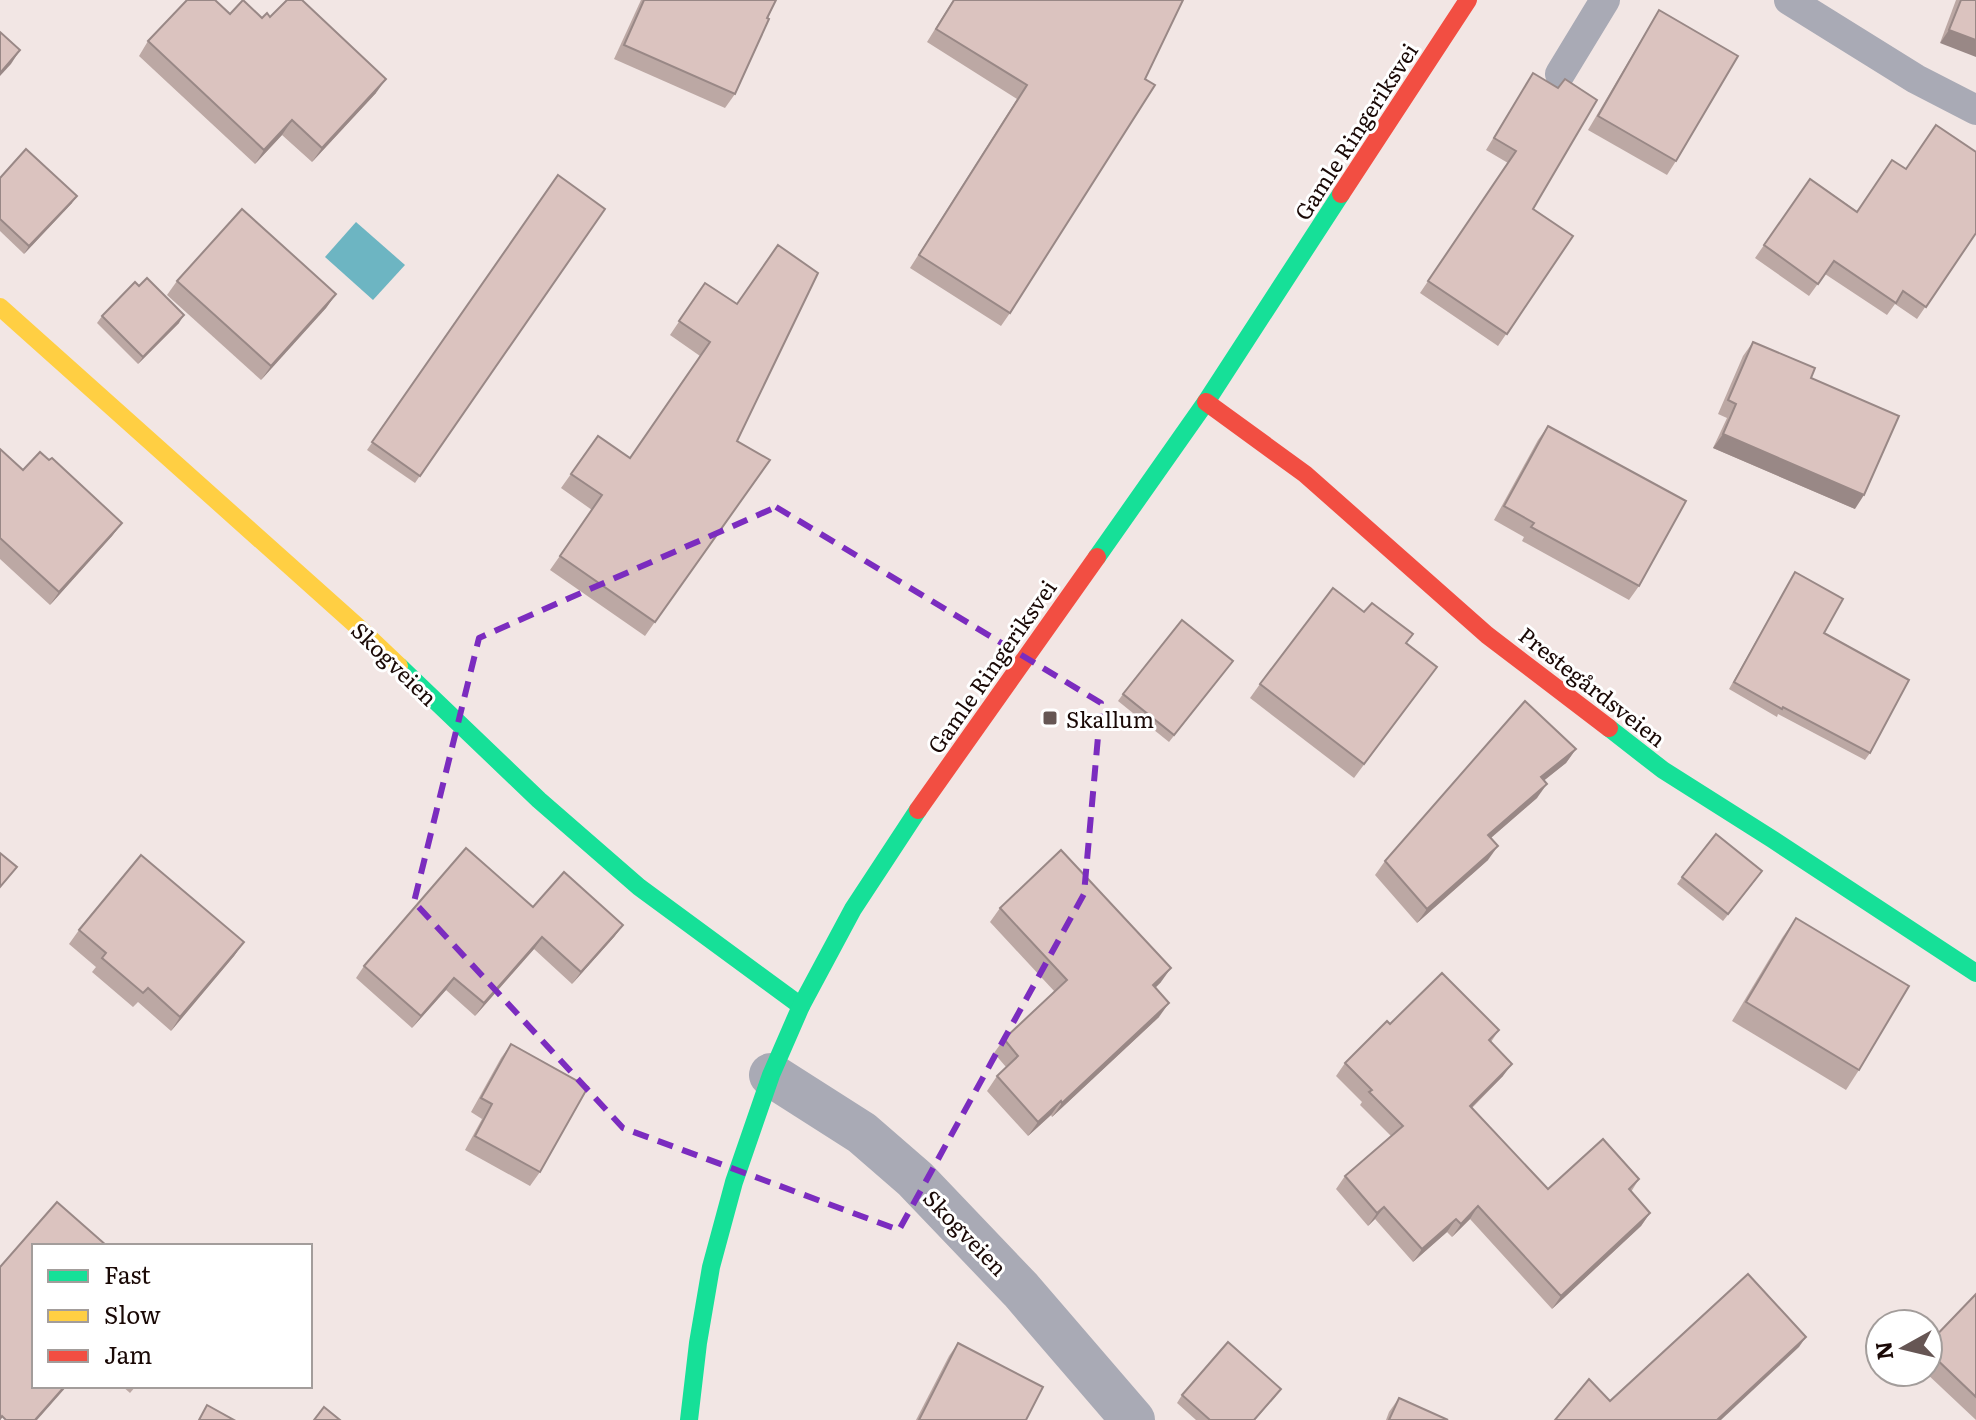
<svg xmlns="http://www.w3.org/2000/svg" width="1976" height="1420" viewBox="0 0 1976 1420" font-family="Literata,serif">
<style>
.water{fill:#6db5c2}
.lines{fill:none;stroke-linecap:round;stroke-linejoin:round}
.lane{stroke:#a9aab5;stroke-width:30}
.street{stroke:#a9aab5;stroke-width:44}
.fast{stroke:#16e098;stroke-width:18}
.slow{stroke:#ffcf43;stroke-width:18}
.jam{stroke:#f24e42;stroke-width:18}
.wall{fill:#bca8a4}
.shaded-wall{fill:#998886}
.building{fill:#dbc3bf;stroke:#998886;stroke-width:2}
.marked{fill:none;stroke:#7b2cbf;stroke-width:6;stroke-dasharray:16 10;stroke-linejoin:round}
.poi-dot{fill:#665654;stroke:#fff;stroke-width:3}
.labels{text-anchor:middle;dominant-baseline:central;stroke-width:6;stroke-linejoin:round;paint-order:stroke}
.street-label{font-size:22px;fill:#1a0906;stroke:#fff}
.poi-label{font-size:22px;fill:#1a0906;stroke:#fff;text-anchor:start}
</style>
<rect width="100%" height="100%" fill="#f2e6e4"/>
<!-- water -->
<path class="water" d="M 356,222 L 405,265 L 373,300 L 325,257 Z"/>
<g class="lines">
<!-- lane -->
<g class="lane">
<path d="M 1789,0 L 1916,79 L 1976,110"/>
<path d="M 1560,74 L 1605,0"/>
</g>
<!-- street -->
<path class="street" d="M 771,1075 L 862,1133 L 915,1179 L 1021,1290 L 1133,1420"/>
<!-- fast -->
<g class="fast">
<path d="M 1097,557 L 1206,402 L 1341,194"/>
<path d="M 399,666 L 539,800 L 639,887 L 801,1006"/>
<path d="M 1609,728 L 1663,770 L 1772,839 L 1976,973"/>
<path d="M 689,1420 L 698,1343 L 711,1267 L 734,1182 L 771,1075 L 801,1006 L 853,909 L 918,810"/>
</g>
<!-- slow -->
<path class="slow" d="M 0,307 L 358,627 L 399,666"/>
<!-- jam -->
<g class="jam">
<path d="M 1341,194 L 1468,0"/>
<path d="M 1206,402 L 1305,474 L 1487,635 L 1609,728"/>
<path d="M 918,810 L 1097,557"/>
</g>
</g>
<!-- wall -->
<g class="wall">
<path d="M 641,0 L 776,0 L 735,94 L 725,108 L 614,59 Z"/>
<path d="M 953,0 L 1183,0 L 1010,313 L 1001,326 L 910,268 L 1017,99 L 927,42 Z"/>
<path d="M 1956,0 L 1976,0 L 1940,43 Z"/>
<path d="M 1659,10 L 1676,161 L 1667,175 L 1588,130 L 1650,25 Z"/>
<path d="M 230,14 L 262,18 L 270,17 L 376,93 L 312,162 L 282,135 L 255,164 L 139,56 L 148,41 Z"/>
<path d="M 1533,73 L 1533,209 L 1573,236 L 1498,346 L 1420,293 L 1508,163 L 1486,150 Z"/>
<path d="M 558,175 L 605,209 L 415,483 L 367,450 Z"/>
<path d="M 0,178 L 72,203 L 24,254 L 0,231 Z"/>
<path d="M 1810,179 L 1857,211 L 1976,233 L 1917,319 L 1895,304 L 1887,315 L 1825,274 L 1809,296 L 1755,258 Z"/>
<path d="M 177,281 L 336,294 L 326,308 L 261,380 L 167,295 Z"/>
<path d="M 705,283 L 737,441 L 770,460 L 645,636 L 550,570 L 592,510 L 561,488 L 598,436 L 630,458 L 700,356 L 670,335 Z"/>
<path d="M 102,316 L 179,323 L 138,364 L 97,323 Z"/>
<path d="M 1753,342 L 1811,378 L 1855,509 L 1713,448 L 1727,418 L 1718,414 L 1743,356 Z"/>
<path d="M 1548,426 L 1639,586 L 1629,600 L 1522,541 L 1524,537 L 1494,520 L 1538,440 Z"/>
<path d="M 0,449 L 23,470 L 122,523 L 112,536 L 50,605 L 0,559 Z"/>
<path d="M 1795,572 L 1824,633 L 1870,753 L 1865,760 L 1778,714 L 1777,717 L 1729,689 Z"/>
<path d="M 1233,661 L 1169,742 L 1118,701 L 1123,694 Z"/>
<path d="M 1437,667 L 1354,778 L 1250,698 L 1260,684 Z"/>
<path d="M 1576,749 L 1566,763 L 1544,780 L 1537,798 L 1491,838 L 1488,860 L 1417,923 L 1375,875 L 1385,861 Z"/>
<path d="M 1682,877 L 1757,878 L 1723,921 L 1677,884 Z"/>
<path d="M 533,907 L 623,925 L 614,937 L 572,984 L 534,949 L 475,1016 L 446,990 L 412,1028 L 356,978 L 364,966 Z"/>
<path d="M 1000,908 L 1161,982 L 1156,987 L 1159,1017 L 1052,1117 L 1051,1115 L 1028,1136 L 987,1091 L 997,1076 L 1006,1067 L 994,1053 L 1004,1039 L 1055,992 L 990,922 Z"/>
<path d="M 1796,918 L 1859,1070 L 1846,1090 L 1732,1021 L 1782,938 Z"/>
<path d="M 79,930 L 244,942 L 234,956 L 171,1031 L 138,1002 L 133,1007 L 92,972 L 96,967 L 69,944 Z"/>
<path d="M 1390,1024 L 1499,1030 L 1491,1042 L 1503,1076 L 1472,1108 L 1548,1189 L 1639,1179 L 1631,1192 L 1650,1213 L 1641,1226 L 1552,1309 L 1470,1219 L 1452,1237 L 1447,1232 L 1413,1262 L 1375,1219 L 1368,1226 L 1336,1189 L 1345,1176 L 1391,1136 L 1360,1105 L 1362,1102 L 1336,1076 L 1345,1063 Z"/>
<path d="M 511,1044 L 540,1172 L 530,1186 L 465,1150 L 482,1119 L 471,1112 L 501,1058 Z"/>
<path d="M 1976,1294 L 1976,1420 L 1925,1372 L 1928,1372 L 1928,1344 Z"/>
<path d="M 958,1343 L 1026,1420 L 916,1420 L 949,1356 Z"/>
<path d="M 122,1386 L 136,1386 L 130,1393 Z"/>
<path d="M 1182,1395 L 1276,1396 L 1255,1420 L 1196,1420 L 1177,1403 Z"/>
<path d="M 1399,1398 L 1448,1420 L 1386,1420 L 1389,1412 Z"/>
</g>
<!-- shaded-wall -->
<g class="shaded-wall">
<path d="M 1949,30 L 1976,40 L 1976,57 L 1940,43 Z"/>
<path d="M 20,50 L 11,64 L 0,76 L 0,73 Z"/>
<path d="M 386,79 L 376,93 L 312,162 L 322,148 Z"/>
<path d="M 292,120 L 282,135 L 255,164 L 264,150 Z"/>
<path d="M 77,196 L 72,203 L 24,254 L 29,246 Z"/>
<path d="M 336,294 L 326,308 L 261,380 L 271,366 Z"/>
<path d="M 184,315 L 179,323 L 138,364 L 143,357 Z"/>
<path d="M 1723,434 L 1864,495 L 1855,509 L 1713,448 Z"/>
<path d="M 122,523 L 112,536 L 50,605 L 59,592 Z"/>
<path d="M 1576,749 L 1566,763 L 1531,791 L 1541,777 Z"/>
<path d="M 1547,784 L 1537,798 L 1478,849 L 1488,835 Z"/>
<path d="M 1498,846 L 1488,860 L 1417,923 L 1427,909 Z"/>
<path d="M 623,925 L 614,937 L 572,984 L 581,972 Z"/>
<path d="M 542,937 L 534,949 L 475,1016 L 484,1003 Z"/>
<path d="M 244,942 L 234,956 L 171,1031 L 180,1017 Z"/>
<path d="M 1171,968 L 1161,982 L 1144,999 L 1153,985 Z"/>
<path d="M 454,978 L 446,990 L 412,1028 L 421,1016 Z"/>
<path d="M 1169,1003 L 1159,1017 L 1052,1117 L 1062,1103 Z"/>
<path d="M 1512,1064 L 1503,1076 L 1461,1118 L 1470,1106 Z"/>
<path d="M 1061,1101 L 1051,1115 L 1028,1136 L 1038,1122 Z"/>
<path d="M 1478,1206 L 1470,1219 L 1452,1237 L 1461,1224 Z"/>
<path d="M 1384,1207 L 1375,1219 L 1368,1226 L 1377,1213 Z"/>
<path d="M 1650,1213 L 1641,1226 L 1552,1309 L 1561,1296 Z"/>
<path d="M 1456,1219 L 1447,1232 L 1413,1262 L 1422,1249 Z"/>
<path d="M 1806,1337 L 1799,1347 L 1721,1420 L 1717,1420 Z"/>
<path d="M 65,1386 L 67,1386 L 37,1420 L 35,1420 Z"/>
</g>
<!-- building -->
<g class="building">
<path d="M 187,0 L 215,0 L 230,14 L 243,0 L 262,18 L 267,13 L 270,17 L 287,0 L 302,0 L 386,79 L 322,148 L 292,120 L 264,150 L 148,41 Z"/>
<path d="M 644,0 L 776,0 L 767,18 L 769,19 L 735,94 L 624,45 Z"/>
<path d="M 954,0 L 1183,0 L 1145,79 L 1155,85 L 1010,313 L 919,255 L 1027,85 L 936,29 Z"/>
<path d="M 1961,0 L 1976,0 L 1976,40 L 1949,30 Z"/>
<path d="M 1659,10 L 1738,56 L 1676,161 L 1598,116 Z"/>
<path d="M 0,32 L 20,50 L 0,73 Z"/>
<path d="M 1533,73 L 1558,88 L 1565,79 L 1597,100 L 1533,209 L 1573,236 L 1507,334 L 1428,281 L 1516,151 L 1494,138 Z"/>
<path d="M 1936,125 L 1976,152 L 1976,233 L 1926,307 L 1903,291 L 1896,303 L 1834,261 L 1818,284 L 1764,245 L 1810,179 L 1857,212 L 1892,160 L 1906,169 Z"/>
<path d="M 26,149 L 77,196 L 29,246 L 0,219 L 0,178 Z"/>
<path d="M 558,175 L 605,209 L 420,476 L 372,442 Z"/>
<path d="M 242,209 L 336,294 L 271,366 L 177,281 Z"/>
<path d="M 778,245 L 818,273 L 737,441 L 770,460 L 655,622 L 560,556 L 602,495 L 571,474 L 598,436 L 630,458 L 710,342 L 679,321 L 705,283 L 737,304 Z"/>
<path d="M 147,278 L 184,315 L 143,357 L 102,316 L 135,282 L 139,286 Z"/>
<path d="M 1753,342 L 1815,368 L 1811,378 L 1899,416 L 1864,495 L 1723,434 L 1736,404 L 1728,400 Z"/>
<path d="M 1548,426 L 1686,501 L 1639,586 L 1531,527 L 1534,523 L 1504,506 Z"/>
<path d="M 0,449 L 23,470 L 40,452 L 49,460 L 52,458 L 122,523 L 59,592 L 0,538 Z"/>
<path d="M 1795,572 L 1843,599 L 1824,633 L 1909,680 L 1870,753 L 1783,707 L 1782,709 L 1734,682 Z"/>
<path d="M 1333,588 L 1364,612 L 1372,603 L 1413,634 L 1406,643 L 1437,667 L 1364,764 L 1260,684 Z"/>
<path d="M 1182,620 L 1233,661 L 1174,735 L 1123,694 Z"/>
<path d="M 1525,701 L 1576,749 L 1541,777 L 1547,784 L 1488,835 L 1498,846 L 1427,909 L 1385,861 Z"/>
<path d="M 1716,834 L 1762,871 L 1728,914 L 1682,877 Z"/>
<path d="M 466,848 L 533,907 L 564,872 L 623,925 L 581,972 L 542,937 L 484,1003 L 454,978 L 421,1016 L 364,966 Z"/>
<path d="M 1061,850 L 1171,968 L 1153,985 L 1169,1003 L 1062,1103 L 1061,1101 L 1038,1122 L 997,1076 L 1018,1056 L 1004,1039 L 1067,980 L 1000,908 Z"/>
<path d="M 0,853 L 17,867 L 0,887 Z"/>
<path d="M 141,855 L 244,942 L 180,1017 L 148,988 L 143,993 L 102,958 L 106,953 L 79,930 Z"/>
<path d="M 1796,918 L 1909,986 L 1859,1070 L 1746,1002 Z"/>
<path d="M 1442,973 L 1499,1030 L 1489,1040 L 1512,1064 L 1470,1106 L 1548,1189 L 1603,1139 L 1639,1179 L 1629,1189 L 1650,1213 L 1561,1296 L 1478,1206 L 1461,1224 L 1456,1219 L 1422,1249 L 1384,1207 L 1377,1213 L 1345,1176 L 1403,1126 L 1369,1092 L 1372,1090 L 1345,1063 L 1387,1021 L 1390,1024 Z"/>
<path d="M 511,1044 L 588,1087 L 540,1172 L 475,1136 L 492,1104 L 481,1098 Z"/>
<path d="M 57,1202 L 107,1246 L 34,1246 L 34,1386 L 65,1386 L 35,1420 L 6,1420 L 2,1416 L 0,1419 L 0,1267 Z"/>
<path d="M 1748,1274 L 1806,1337 L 1717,1420 L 1555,1420 L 1589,1379 L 1610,1401 Z"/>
<path d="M 1976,1294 L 1976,1397 L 1928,1351 L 1928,1344 Z"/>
<path d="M 1228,1342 L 1281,1389 L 1254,1420 L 1210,1420 L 1182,1395 Z"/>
<path d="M 958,1343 L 1043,1387 L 1026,1420 L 919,1420 Z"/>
<path d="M 1399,1398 L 1448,1420 L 1389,1420 Z"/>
<path d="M 207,1405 L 234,1420 L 199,1420 Z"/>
<path d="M 324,1407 L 340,1420 L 314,1420 Z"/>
</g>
<!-- marked area -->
<path class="marked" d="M 776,507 L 1101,703 L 1084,894 L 899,1230 L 623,1128 L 414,902 L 479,638 Z"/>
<!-- markers -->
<rect class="poi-dot" x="1042" y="710" width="16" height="16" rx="4"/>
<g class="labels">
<!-- street labels -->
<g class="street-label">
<text transform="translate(1355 131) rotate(-57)">Gamle Ringeriksvei</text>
<text transform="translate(395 663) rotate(44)">Skogveien</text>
<text transform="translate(991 666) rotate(-55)">Gamle Ringeriksvei</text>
<text transform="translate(1593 686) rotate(38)">Prestegårdsveien</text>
<text transform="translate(966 1232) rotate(46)">Skogveien</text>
</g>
<!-- poi labels -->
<g class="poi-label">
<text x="1066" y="718">Skallum</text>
</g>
</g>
<!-- legend -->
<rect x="32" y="1244" width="280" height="144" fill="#ffffff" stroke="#a39d9b" stroke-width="2"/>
<rect x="48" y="1270" width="40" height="12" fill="#16e098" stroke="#a39d9b" stroke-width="2"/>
<text x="104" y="1284" font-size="24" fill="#1a0906">Fast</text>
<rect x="48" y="1310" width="40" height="12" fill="#ffcf43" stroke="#a39d9b" stroke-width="2"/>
<text x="104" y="1324" font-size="24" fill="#1a0906">Slow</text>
<rect x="48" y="1350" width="40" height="12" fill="#f24e42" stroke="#a39d9b" stroke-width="2"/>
<text x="104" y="1364" font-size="24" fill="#1a0906">Jam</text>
<!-- north arrow -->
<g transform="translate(1904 1348) rotate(262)"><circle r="38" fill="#ffffff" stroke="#a39d9b" stroke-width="2"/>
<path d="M0-6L14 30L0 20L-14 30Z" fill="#665654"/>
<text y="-12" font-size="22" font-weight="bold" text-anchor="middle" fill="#1a0906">N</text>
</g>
</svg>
